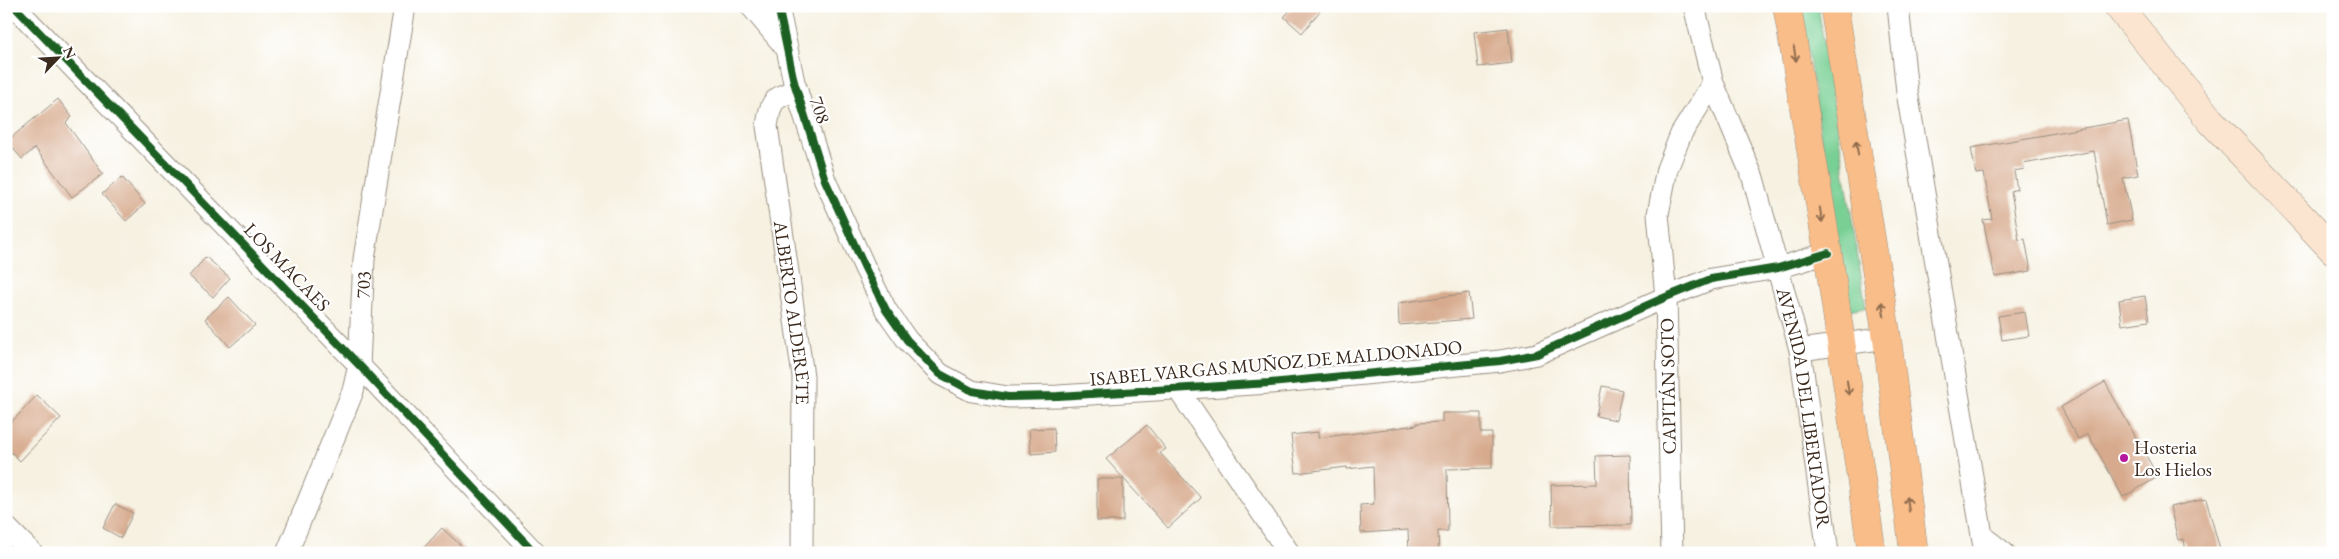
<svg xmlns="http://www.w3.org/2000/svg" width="2339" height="559" viewBox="0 0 2339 559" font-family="'EB Garamond',serif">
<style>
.green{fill:#79d095;stroke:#5a7d5a}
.building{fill:#d7aa8d}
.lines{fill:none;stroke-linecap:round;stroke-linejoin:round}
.street-casing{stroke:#988e80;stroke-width:23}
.secondary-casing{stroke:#988e80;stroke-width:29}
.primary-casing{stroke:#988e80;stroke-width:29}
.street{stroke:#fff;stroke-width:21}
.secondary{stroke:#fce5d0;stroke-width:28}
.primary{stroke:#f8bd89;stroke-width:28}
.cycleway-casing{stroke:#fff;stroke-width:11}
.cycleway{stroke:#1b5e20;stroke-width:8}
.oneway{stroke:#906c4e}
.poi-dot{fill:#b5179e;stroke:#fff;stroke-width:2}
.labels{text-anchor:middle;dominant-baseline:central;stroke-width:4.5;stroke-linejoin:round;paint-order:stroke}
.street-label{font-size:19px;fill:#3b2a1e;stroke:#fff}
.poi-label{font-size:19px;fill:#3b2a1e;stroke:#fff;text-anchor:start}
</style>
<rect width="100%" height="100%" fill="#fff"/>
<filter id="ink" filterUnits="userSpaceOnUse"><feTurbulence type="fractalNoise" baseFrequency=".02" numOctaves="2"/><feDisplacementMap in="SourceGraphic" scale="10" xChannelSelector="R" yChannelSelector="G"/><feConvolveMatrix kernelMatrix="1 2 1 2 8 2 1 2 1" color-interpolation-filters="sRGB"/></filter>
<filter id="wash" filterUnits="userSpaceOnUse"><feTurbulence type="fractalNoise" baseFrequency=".0096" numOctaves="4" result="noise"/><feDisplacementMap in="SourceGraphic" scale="20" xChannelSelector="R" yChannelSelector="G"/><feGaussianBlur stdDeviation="1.12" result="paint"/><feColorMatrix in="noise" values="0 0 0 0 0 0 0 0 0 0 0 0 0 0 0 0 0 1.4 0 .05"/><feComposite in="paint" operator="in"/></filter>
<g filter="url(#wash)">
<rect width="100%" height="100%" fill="#f6f1e1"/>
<!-- green -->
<path class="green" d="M 1801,6 L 1818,6 L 1866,307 L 1847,310 Z"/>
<g id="blocks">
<!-- building -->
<g class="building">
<path d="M 1294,6 L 1324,6 L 1302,33 L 1284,17 Z"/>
<path d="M 1508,28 L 1512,63 L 1478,67 L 1474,32 Z"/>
<path d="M 58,99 L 72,117 L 66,123 L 103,174 L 72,197 L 35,148 L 22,159 L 7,141 Z"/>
<path d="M 2128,120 L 2138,175 L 2123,178 L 2132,220 L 2107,225 L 2094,151 L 2023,164 L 2024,169 L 2014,171 L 2017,189 L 2011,191 L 2019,240 L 2025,239 L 2031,271 L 1995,277 L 1983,220 L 1992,219 L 1984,173 L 1976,174 L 1971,148 Z"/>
<path d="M 122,177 L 145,204 L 126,221 L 102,194 Z"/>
<path d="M 206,257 L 230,278 L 213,297 L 189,276 Z"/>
<path d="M 1469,293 L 1472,319 L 1399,325 L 1398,303 Z"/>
<path d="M 2145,296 L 2149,321 L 2122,325 L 2119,300 Z"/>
<path d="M 229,297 L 255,325 L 230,347 L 205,319 Z"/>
<path d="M 2025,312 L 2029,336 L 2002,340 L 1998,316 Z"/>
<path d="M 2105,382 L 2158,477 L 2123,497 L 2088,434 L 2078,439 L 2061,407 Z"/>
<path d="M 1602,386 L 1622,390 L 1616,420 L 1596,416 Z"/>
<path d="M 37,395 L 61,418 L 20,461 L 6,447 L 6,428 Z"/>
<path d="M 1442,413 L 1481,413 L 1481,433 L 1492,433 L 1492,468 L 1447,469 L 1448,531 L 1438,531 L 1439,553 L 1409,553 L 1408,530 L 1361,533 L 1360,505 L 1374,504 L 1373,466 L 1347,469 L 1347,467 L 1296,473 L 1291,435 L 1318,432 L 1318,438 L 1417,425 L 1417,423 L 1442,422 Z"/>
<path d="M 1147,425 L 1166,449 L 1160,453 L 1201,498 L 1168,528 L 1106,459 Z"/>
<path d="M 1054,428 L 1055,452 L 1031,454 L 1029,429 Z"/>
<path d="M 1630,455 L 1631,525 L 1552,526 L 1551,485 L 1597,484 L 1596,456 Z"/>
<rect x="1097" y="479" width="26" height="42"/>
<path d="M 2206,499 L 2221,553 L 2186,553 L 2184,539 L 2178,540 L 2170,507 Z"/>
<path d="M 115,504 L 133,513 L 121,538 L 103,528 Z"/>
<path d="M 442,528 L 469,553 L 419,553 Z"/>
</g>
</g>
</g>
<g filter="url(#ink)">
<use href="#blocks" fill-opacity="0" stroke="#988e80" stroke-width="1"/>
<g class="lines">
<defs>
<g id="street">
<path d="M 14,6 L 359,365 L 535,553"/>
<path d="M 751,6 L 786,48"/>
<path d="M 778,6 L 794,82 L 825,180 L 865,268 L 886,310 L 907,340 L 940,374 L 972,391 L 1008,397 L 1058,396 L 1270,383 L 1500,361 L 1537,354 L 1666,297 L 1711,279 L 1778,268 L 1828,253"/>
<path id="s1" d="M 1694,6 L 1713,83 L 1753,178 L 1800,350 L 1828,553"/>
<path d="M 1898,6 L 1907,92 L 1985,553"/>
<path id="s2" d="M 797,90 C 772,98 771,101 767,126 L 803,376 L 802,553"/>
<path d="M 1800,350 L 1887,338"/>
<path d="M 1178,389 L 1289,553"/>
<path d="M 6,527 L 32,553"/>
<path d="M 1982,536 L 2004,553"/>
<path id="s3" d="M 287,553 L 353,391 L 359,365 L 364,259 L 405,6"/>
<path d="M 1672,553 L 1666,297 L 1658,214 L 1667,169 L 1681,134 L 1713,83"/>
</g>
<path id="secondary" d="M 2118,6 L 2211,121 L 2333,250"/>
<g id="primary">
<path d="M 1787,6 L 1828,253 L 1872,553"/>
<path d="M 1834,6 L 1887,338 L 1914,553"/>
</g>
</defs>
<!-- street casing -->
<use href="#street" class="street-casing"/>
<!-- secondary casing -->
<use href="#secondary" class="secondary-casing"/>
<!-- primary casing -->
<use href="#primary" class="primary-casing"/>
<!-- street -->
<use href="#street" class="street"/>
<!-- secondary -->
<use href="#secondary" class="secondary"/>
<!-- primary -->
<use href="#primary" class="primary"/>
<defs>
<g id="cycleway">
<path d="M 14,6 L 359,365 L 535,553"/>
<path d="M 778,6 L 794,82 L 825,180 L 865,268 L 886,310 L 907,340 L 940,374 L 972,391 L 1008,397 L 1058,396 L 1270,383 L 1500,361 L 1537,354 L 1666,297 L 1711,279 L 1778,268 L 1828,253"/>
</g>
</defs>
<!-- cycleway casing -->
<use href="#cycleway" class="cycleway-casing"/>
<!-- cycleway -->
<use href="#cycleway" class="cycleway"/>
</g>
<!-- one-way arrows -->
<defs><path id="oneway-shaft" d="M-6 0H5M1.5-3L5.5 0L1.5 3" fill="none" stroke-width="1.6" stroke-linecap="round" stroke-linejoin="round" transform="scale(1.25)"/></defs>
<g class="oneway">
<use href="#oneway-shaft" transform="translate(1795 54) rotate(81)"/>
<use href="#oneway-shaft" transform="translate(1857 148) rotate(-99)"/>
<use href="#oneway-shaft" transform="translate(1821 215) rotate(81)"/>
<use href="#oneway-shaft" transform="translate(1883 309) rotate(-99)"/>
<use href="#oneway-shaft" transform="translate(1848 388) rotate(82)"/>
<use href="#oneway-shaft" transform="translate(1908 504) rotate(-97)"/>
</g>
</g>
<!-- markers -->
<circle class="poi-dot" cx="2124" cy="458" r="5"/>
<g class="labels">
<!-- street labels -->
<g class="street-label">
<text transform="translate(820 110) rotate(72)">708</text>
<text transform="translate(287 267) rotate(46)">LOS MACAES</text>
<text stroke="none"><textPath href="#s3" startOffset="282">703</textPath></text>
<text stroke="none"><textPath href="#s2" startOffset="240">ALBERTO ALDERETE</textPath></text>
<text transform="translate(1276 363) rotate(-5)">ISABEL VARGAS MUÑOZ DE MALDONADO</text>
<text transform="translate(1668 386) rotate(-91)">CAPITÁN SOTO</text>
<text stroke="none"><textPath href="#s1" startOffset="418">AVENIDA DEL LIBERTADOR</textPath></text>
</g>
<!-- poi labels -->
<g class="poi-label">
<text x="2134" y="447">Hosteria<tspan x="2134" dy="22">Los Hielos</tspan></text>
</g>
</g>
<!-- margin -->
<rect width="2339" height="559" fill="none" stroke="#fff" stroke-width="25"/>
<!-- north arrow -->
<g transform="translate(58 58) rotate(65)" stroke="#ffffff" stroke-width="4" paint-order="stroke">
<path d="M0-4L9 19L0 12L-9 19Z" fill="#3b2a1e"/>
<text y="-8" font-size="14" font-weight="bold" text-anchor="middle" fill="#3b2a1e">N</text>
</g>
</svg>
